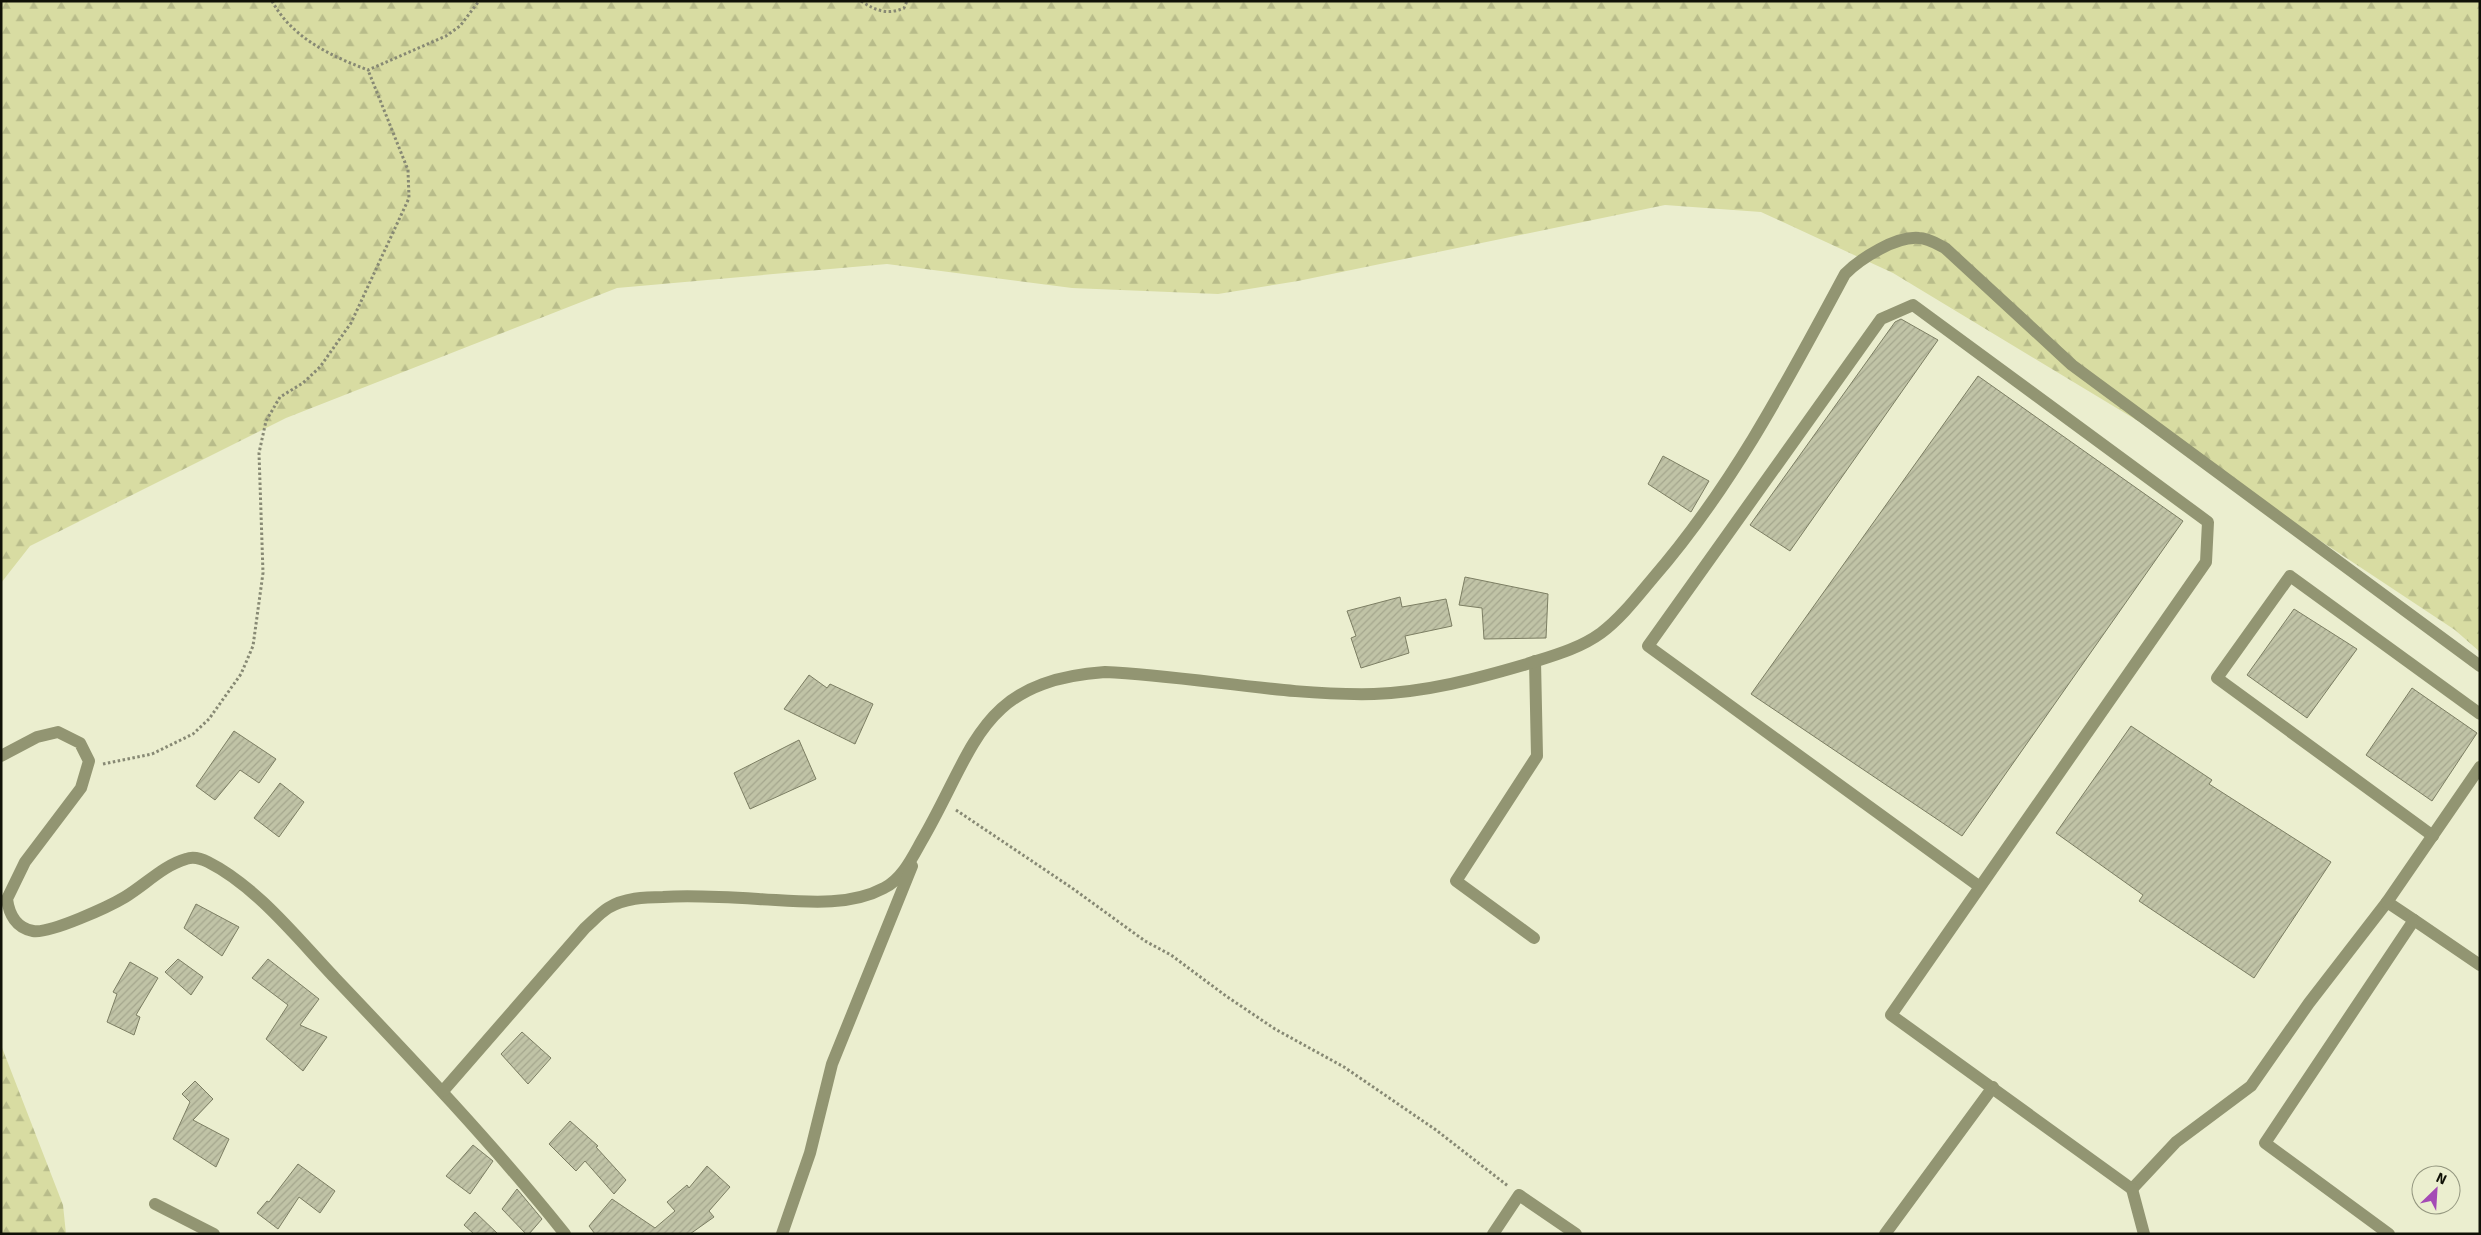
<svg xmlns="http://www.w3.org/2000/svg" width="2481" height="1235" viewBox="0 0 2481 1235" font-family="Signika,sans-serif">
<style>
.forest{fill:url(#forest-firs)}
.building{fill:url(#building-hatch);stroke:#7c7e63}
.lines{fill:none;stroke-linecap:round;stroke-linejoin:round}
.path{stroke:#878974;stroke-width:3;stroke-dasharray:2.5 2.5;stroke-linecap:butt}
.minor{stroke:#929572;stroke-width:12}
</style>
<defs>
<pattern id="forest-firs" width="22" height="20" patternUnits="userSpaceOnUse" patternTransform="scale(1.25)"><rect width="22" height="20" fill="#d8dca2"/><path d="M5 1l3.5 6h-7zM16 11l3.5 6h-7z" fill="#b8bc8a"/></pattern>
<pattern id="building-hatch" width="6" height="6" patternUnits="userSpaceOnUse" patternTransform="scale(1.25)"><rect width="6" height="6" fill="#c0c3a6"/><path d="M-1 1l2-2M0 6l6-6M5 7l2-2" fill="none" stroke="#a4a68d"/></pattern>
</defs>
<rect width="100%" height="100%" fill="#ebeecf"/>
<!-- forest -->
<g class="forest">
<path d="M 1,1 L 2480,1 L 2480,652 L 2455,630 L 2153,430 L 1893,273 L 1761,212 L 1665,205 L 1298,281 L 1218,294 L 1072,288 L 887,264 L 617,288 L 286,418 L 30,546 L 1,583 Z"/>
<path d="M 1,1045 L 63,1205 L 66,1234 L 1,1234 Z"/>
</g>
<!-- building -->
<g class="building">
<path d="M 1901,319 L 1938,340 L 1790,551 L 1750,525 L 1895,322 Z"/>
<path d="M 1978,376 L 2183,521 L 1962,836 L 1751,694 Z"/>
<path d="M 1663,456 L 1709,481 L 1691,512 L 1648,484 Z"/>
<path d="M 1465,577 L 1548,594 L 1546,638 L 1484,639 L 1482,608 L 1459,605 Z"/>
<path d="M 1400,597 L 1402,607 L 1446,599 L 1452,626 L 1405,636 L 1409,653 L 1361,668 L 1351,638 L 1356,636 L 1347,611 Z"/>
<path d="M 2294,609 L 2357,649 L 2307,718 L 2247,675 Z"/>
<path d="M 809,675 L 827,688 L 830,684 L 873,704 L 855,744 L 784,709 Z"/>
<path d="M 2412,688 L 2477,733 L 2432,801 L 2366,755 Z"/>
<path d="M 2131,726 L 2212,780 L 2209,784 L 2331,862 L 2254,978 L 2139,901 L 2143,895 L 2056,833 Z"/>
<path d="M 234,731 L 276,759 L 259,783 L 240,770 L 215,800 L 196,786 Z"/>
<path d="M 799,740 L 816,779 L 750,809 L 734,773 Z"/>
<path d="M 280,783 L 304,802 L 279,837 L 254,818 Z"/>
<path d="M 196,904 L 239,927 L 222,956 L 184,928 Z"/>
<path d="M 178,959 L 203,977 L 191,995 L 165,972 Z"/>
<path d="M 268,959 L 319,999 L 300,1025 L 327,1037 L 303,1071 L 266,1039 L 288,1005 L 252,978 Z"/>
<path d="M 130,962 L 158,978 L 136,1015 L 140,1017 L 134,1035 L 107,1022 L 117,994 L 113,992 Z"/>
<path d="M 522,1032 L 551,1058 L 528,1084 L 501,1054 Z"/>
<path d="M 195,1081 L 213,1099 L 193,1120 L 229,1139 L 216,1167 L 173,1139 L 190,1102 L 182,1094 Z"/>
<path d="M 570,1121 L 598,1146 L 596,1147 L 626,1180 L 614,1194 L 585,1161 L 576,1171 L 549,1144 Z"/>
<path d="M 473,1145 L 493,1161 L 470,1194 L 446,1176 Z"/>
<path d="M 298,1164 L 335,1191 L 320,1213 L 299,1197 L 278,1229 L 257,1213 L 267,1201 L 269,1202 Z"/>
<path d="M 707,1166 L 730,1187 L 709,1211 L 714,1217 L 690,1234 L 595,1234 L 589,1226 L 612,1199 L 655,1228 L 675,1211 L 667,1202 L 687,1185 L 689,1188 Z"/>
<path d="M 517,1189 L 542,1219 L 529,1234 L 526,1234 L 502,1209 Z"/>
<path d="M 475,1212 L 498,1234 L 474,1234 L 464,1225 Z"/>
</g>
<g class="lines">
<!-- path -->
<g class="path">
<path d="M 272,1 C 292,38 331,56 368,70 L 446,36 L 460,26 L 479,1"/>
<path d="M 861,1 C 876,11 888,15 904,8 L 907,1"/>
<path d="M 103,764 L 152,754 L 193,734 L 209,719 L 241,674 L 253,646 L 263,573 L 259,453 L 266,421 L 280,397 L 303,383 L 320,367 L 351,323 L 409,198 L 408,170 L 368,70"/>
<path d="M 956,810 L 1072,888 L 1145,941 L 1171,955 L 1226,996 L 1275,1029 L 1344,1067 L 1436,1130 L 1508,1186"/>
</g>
<!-- minor -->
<g class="minor">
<path d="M 1,756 L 37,737 L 58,732 L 80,743 L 89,761 L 81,788 L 25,862 L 7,899 C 9,914 16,928 33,931 C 50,934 110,906 125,897 C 145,885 164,865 186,859 C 194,856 202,859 208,862 C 256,886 298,939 334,977 C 413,1060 493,1144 565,1234"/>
<path d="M 2433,836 L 2217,678 L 2290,576 L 2480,714"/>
<path d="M 1980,887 L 1648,646 L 1881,319 L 1913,305 L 2208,522 L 2206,562 L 1891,1015 L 2132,1189 L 2176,1142 L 2251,1086 L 2309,1003 L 2387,902 L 2414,920"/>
<path d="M 2387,902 L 2480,767"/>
<path d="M 1534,938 L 1456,881 L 1537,756 L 1535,661"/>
<path d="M 443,1091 L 585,928 C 593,921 600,913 608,908 C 624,898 645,897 663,897 C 694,895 726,897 758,899 C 798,901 847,908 884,888 C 902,879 912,858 921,842 C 976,748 978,681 1105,672 C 1194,676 1284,696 1374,694 C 1427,692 1476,679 1527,664 C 1552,656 1579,649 1601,633 C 1621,618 1637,597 1653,578 C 1732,487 1788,380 1845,274 C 1861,258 1896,236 1919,238 C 1928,238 1937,244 1945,248 L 2072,365 L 2480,666"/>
<path d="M 2132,1189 L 2144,1234"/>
<path d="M 155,1204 L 214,1234"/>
<path d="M 782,1234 L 810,1153 L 832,1064 L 912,866"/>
<path d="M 1493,1234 L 1519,1195 L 1576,1234"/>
<path d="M 1885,1234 L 1993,1087"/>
<path d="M 2389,1234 L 2265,1143 L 2414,920 L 2480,965"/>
</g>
</g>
<!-- border -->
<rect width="2481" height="1235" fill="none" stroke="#101107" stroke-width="5"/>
<!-- north arrow -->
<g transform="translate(2436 1190) rotate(25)"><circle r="24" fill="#ebeecf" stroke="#93967f"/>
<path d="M0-4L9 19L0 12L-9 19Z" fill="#a44ab5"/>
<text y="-8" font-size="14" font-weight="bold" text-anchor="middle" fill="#101107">N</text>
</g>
</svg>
